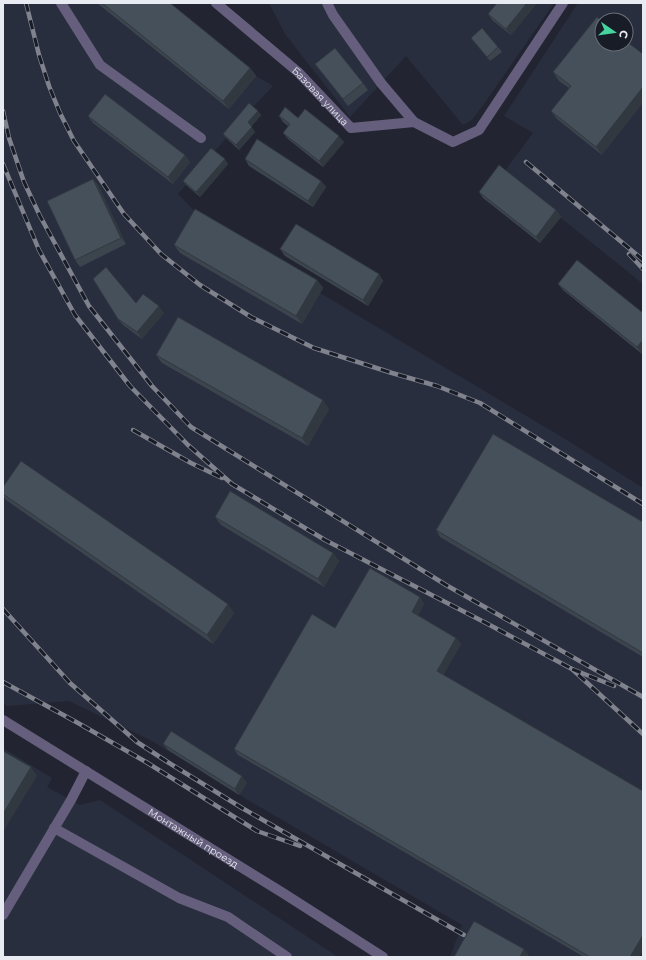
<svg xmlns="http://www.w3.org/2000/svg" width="646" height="960" viewBox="0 0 646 960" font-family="Montserrat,sans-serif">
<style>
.built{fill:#292e3f;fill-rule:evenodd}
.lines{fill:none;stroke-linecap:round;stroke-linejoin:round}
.minor{stroke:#655f7d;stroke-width:10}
.rail-casing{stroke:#80838d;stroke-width:4.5}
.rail{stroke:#181c27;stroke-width:3;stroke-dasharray:9;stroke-linecap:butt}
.wall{fill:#3c454d}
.shaded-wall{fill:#31383f}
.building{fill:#46505a;stroke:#31383f}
.labels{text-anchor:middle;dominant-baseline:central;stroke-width:4;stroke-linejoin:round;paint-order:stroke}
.street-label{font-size:10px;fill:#e9ebf3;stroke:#181c27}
</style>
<rect width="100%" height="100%" fill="#222531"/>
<!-- built -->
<g class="built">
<path d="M 3,3 L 166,3 L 256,76 L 273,86 L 252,108 L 178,194 L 201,218 L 320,293 L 570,442 L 643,488 L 643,957 L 450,957 L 462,925 L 248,800 L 152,741 L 69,701 L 7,706 L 3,703 Z"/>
<path d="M 269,3 L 554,3 L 486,101 L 472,120 L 463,125 L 406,56 L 350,117 L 285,34 Z"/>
<path d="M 578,3 L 643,3 L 643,284 L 504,172 L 533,133 L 504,116 ZM 602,20 L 626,20 L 626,44 L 602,44 Z"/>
<path d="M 3,748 L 52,778 L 47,787 L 80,805 L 100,800 L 338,957 L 3,957 Z"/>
</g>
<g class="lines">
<!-- minor -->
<g class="minor">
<path d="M 61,3 L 100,65 L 201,138"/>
<path id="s1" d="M 216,3 L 298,72 L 351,128 L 414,122 L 453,142 L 479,130 L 563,3"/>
<path d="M 327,3 L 333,15 L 381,83 L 414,122"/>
<path id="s2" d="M 3,720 L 283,893 L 383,957"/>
<path d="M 54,828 L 179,898 L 228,917 L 287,957"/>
<path d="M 3,915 L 71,800 L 86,771"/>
</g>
<defs>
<g id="rail">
<path d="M 26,3 L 39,55 L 49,86 L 60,113 L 74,141 L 124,214 L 161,254 L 200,285 L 251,317 L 314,348 L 392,373 L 437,386 L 480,403 L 643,504"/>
<path d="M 3,111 L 9,138 L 24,182 L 40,216 L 89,306 L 152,386 L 191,427 L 446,585 L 643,697"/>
<path d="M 526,162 L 643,260"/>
<path d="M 3,164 L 39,250 L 75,315 L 130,386 L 188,445 L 232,484 L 325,540 L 486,623 L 572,669"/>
<path d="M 629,254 L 643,269"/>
<path d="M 133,430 L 191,463 L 222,478"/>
<path d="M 3,609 L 70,683 L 137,742 L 166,761 L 242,808 L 464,935"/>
<path d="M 3,682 L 78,723 L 146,762 L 257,831 L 300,846"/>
<path d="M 614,686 L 572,669 L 643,734"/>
</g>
</defs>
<!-- rail casing -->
<use href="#rail" class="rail-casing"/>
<!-- rail -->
<use href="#rail" class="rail"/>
</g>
<!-- wall -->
<g class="wall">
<path d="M 97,3 L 170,3 L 250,68 L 256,76 L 229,109 Z"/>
<path d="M 497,3 L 537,3 L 511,35 L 492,20 L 488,14 Z"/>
<path d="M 597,17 L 602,155 L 557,119 L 551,111 L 569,88 L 559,81 L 553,72 Z"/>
<path d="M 471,38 L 498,47 L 502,52 L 490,61 Z"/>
<path d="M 315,64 L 363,83 L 368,90 L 348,106 Z"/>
<path d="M 258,111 L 261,115 L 251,127 L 255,132 L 239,150 L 226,138 L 223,134 Z"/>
<path d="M 88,116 L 185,155 L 190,162 L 173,184 L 93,123 Z"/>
<path d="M 279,116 L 298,118 L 344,142 L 323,167 L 288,139 L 283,133 L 288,126 L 283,122 Z"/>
<path d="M 245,159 L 321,181 L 326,187 L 313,207 L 249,166 Z"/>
<path d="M 228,164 L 200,197 L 186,185 L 183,181 Z"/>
<path d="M 93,179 L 98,185 L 126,244 L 80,267 L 75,260 Z"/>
<path d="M 479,192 L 556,210 L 561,217 L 540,243 L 483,198 Z"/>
<path d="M 174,245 L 317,280 L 323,288 L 302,324 L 180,253 Z"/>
<path d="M 280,249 L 379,274 L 383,281 L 368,306 L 285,256 Z"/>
<path d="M 558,284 L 643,313 L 642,354 L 563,290 Z"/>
<path d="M 136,303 L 164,313 L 142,339 L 123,325 L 118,319 Z"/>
<path d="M 156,355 L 329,409 L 308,446 L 162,363 Z"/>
<path d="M 3,487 L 228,604 L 234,613 L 213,644 L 6,500 L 3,496 Z"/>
<path d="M 215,517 L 333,553 L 339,561 L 324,587 L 221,525 Z"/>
<path d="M 643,522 L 643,657 L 440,537 L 436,530 Z"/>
<path d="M 420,597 L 424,604 L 418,615 L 456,638 L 461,644 L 443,675 L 643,950 L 639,957 L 584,957 L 238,755 L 234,749 L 335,628 Z"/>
<path d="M 163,744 L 247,783 L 239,795 L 168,750 Z"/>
</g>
<!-- shaded-wall -->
<g class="shaded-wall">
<path d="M 527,3 L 537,3 L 511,35 L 506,29 Z"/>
<path d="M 250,68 L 256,76 L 229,109 L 223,101 Z"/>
<path d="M 643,87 L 643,103 L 602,155 L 596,147 Z"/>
<path d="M 258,111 L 261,115 L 251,127 L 248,122 Z"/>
<path d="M 252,127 L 255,132 L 239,150 L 236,145 Z"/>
<path d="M 339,136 L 344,142 L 323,167 L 319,161 Z"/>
<path d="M 185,155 L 190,162 L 173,184 L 168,177 Z"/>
<path d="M 225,159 L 228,164 L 200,197 L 196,192 Z"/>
<path d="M 93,179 L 98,185 L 126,244 L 121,238 Z"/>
<path d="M 321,181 L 326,187 L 313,207 L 308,201 Z"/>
<path d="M 556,210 L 561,217 L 540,243 L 536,237 Z"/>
<path d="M 379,274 L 383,281 L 368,306 L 363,300 Z"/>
<path d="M 317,280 L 323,288 L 302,324 L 296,316 Z"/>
<path d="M 159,306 L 164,313 L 142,339 L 137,332 Z"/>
<path d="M 643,340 L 643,352 L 642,354 L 637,347 Z"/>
<path d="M 323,400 L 329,409 L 308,446 L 302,438 Z"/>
<path d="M 333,553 L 339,561 L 324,587 L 318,579 Z"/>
<path d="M 420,597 L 424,604 L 416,618 L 412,612 Z"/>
<path d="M 228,604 L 234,613 L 213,644 L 207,635 Z"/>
<path d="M 456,638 L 461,644 L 442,678 L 437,671 Z"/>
<path d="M 31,767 L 37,776 L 3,832 L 3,814 Z"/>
<path d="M 242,776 L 247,783 L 239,795 L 235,789 Z"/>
<path d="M 643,935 L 643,950 L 639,957 L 630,957 Z"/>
<path d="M 524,949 L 529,955 L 528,957 L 520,957 Z"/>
</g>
<!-- building -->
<g class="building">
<path d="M 102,3 L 170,3 L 250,68 L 223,101 Z"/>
<path d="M 497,3 L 527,3 L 506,29 L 488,14 Z"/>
<path d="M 597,17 L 602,22 L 602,44 L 626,44 L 626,41 L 643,54 L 643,87 L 596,147 L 551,111 L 571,86 L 553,72 Z"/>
<path d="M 482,28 L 498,47 L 487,57 L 471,38 Z"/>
<path d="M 335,48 L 363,83 L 343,99 L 315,64 Z"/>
<path d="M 105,94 L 185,155 L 168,177 L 88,116 Z"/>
<path d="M 249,103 L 258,111 L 248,122 L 252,127 L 236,145 L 223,134 Z"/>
<path d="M 285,107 L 298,118 L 305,109 L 339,136 L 319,161 L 283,133 L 290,124 L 279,116 Z"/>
<path d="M 257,139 L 321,181 L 308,201 L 245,159 Z"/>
<path d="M 211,148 L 225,159 L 196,192 L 183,181 Z"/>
<path d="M 499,165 L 556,210 L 536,237 L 479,192 Z"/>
<path d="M 93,179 L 121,238 L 75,260 L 47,201 Z"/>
<path d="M 195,209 L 317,280 L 296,316 L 174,245 Z"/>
<path d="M 296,224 L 379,274 L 363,300 L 280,249 Z"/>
<path d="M 577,260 L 643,313 L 643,340 L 637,347 L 558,284 Z"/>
<path d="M 106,267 L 136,303 L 143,294 L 159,306 L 137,332 L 118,319 L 93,279 Z"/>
<path d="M 178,317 L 323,400 L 302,438 L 156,355 Z"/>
<path d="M 493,434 L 643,522 L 643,653 L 436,530 Z"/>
<path d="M 21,461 L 228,604 L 207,635 L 3,494 L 3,487 Z"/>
<path d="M 230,491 L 333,553 L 318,579 L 215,517 Z"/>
<path d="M 370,568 L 420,597 L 412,612 L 456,638 L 437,671 L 643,791 L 643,935 L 630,957 L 590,957 L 234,749 L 312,614 L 335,628 Z"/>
<path d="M 171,731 L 242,776 L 235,789 L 163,744 Z"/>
<path d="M 3,751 L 31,767 L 3,814 Z"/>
<path d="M 474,921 L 524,949 L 520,957 L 454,957 Z"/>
</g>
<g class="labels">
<!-- street labels -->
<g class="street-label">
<text stroke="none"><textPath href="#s1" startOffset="140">Базовая улица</textPath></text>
<text stroke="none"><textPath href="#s2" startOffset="224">Монтажный проезд</textPath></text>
</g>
</g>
<!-- border -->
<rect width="646" height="960" fill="none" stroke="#e9ebf3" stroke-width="8"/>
<!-- north arrow -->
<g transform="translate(614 32) rotate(103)"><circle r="19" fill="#181c27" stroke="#6c6f79"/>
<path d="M0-3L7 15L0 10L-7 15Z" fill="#46d49e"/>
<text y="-6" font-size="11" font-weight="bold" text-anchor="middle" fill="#e9ebf3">С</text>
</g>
</svg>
